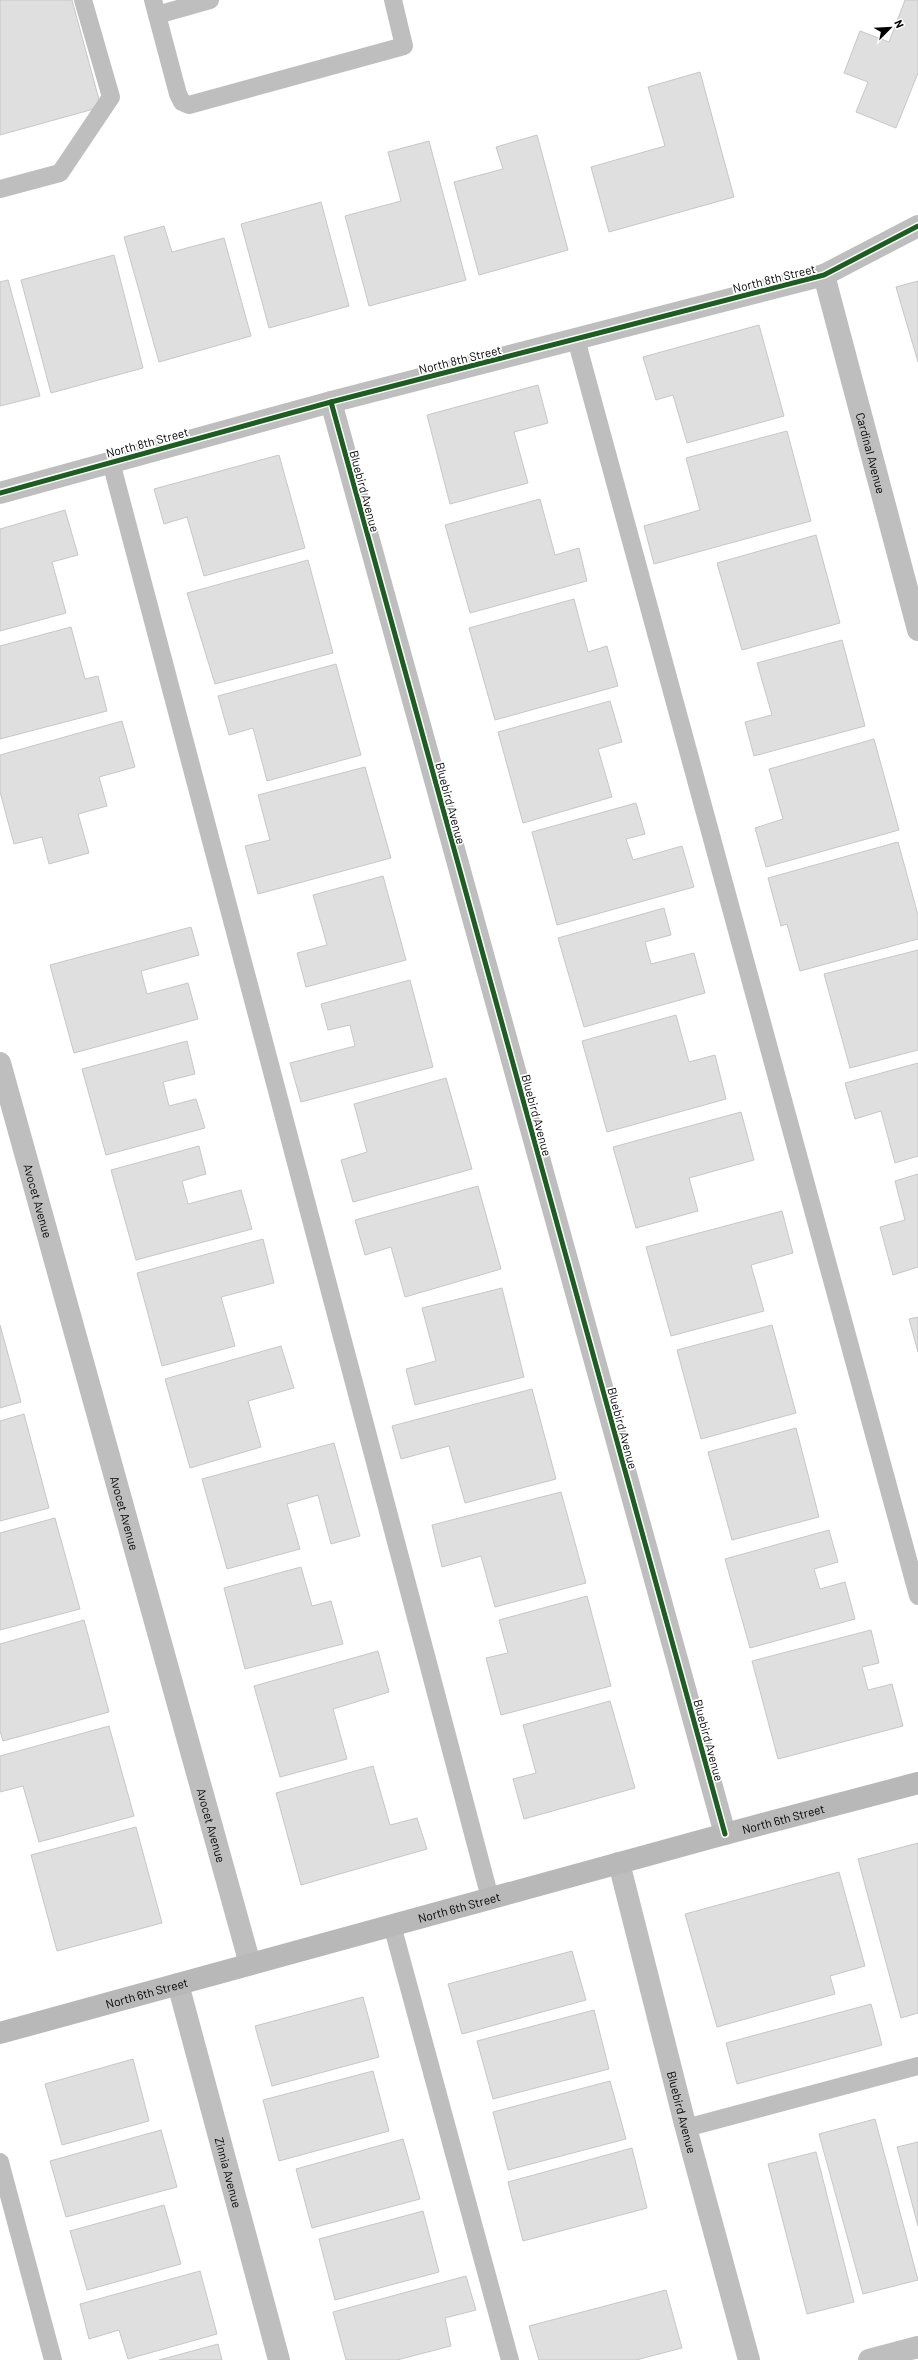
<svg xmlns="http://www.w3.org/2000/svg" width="918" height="2360" viewBox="0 0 918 2360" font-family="Barlow,sans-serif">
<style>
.building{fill:#dfdfdf;stroke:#c7c7c7}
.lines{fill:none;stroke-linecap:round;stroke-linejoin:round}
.lane{stroke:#bebebe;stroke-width:18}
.street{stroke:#bebebe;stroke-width:22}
.secondary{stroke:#b8b8b8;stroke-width:22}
.cycleway-casing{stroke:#fff;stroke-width:8}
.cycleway{stroke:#1b5e20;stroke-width:5}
.labels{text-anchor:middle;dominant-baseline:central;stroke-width:3.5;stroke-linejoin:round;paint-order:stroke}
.street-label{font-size:12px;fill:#000;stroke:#fff}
</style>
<rect width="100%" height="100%" fill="#fff"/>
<!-- building -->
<g class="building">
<path d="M 0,0 L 72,0 L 101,107 L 0,135 Z"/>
<path d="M 905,0 L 918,0 L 918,73 L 896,128 L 856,112 L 868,82 L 844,73 L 860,31 L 889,42 Z"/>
<path d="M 700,72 L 734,197 L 609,232 L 591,167 L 665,146 L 648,87 Z"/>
<path d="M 537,135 L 568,250 L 479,275 L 454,182 L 503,169 L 496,147 Z"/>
<path d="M 429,141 L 466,280 L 369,306 L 345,216 L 401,201 L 388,152 Z"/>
<path d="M 321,202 L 349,306 L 269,328 L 241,224 Z"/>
<path d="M 164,226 L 172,252 L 224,238 L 251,336 L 159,362 L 124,237 Z"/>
<path d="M 114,255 L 143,368 L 51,393 L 21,280 Z"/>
<path d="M 8,280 L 40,396 L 0,406 L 0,282 Z"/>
<path d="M 918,281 L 918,362 L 896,287 Z"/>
<path d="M 759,325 L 784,416 L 687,443 L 673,395 L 656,400 L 643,357 Z"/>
<path d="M 538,385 L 548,423 L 514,432 L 528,483 L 450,504 L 427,415 Z"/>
<path d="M 787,431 L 811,521 L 654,564 L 644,526 L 700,510 L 686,458 Z"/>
<path d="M 279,455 L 305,548 L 204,576 L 187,517 L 164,524 L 154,489 Z"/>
<path d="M 540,499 L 555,555 L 579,548 L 587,581 L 470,613 L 445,525 Z"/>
<path d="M 65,510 L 78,555 L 52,562 L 66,613 L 0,631 L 0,529 Z"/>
<path d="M 816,535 L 840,623 L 742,650 L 717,563 Z"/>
<path d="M 308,560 L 333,653 L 215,684 L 187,593 Z"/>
<path d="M 574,599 L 588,652 L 607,646 L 618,686 L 495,720 L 469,628 Z"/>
<path d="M 71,627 L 85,679 L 98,676 L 107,711 L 0,739 L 0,646 Z"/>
<path d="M 842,640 L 865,726 L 754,756 L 745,722 L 772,715 L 757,663 Z"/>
<path d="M 336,664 L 361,755 L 267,781 L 253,728 L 229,735 L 218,696 Z"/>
<path d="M 610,701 L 622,742 L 598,749 L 612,797 L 523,823 L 498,732 Z"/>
<path d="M 122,721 L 135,767 L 99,777 L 107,806 L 78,814 L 89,853 L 49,864 L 42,837 L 14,844 L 0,792 L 0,755 Z"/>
<path d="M 874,739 L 899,830 L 766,867 L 755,828 L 783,819 L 769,769 Z"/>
<path d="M 365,767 L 391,858 L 258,894 L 245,846 L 270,840 L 258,795 Z"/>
<path d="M 636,803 L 645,834 L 626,839 L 633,860 L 682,846 L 694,887 L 557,925 L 532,832 Z"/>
<path d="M 898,842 L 918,915 L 918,939 L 800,971 L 787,924 L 781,926 L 768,878 Z"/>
<path d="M 383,876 L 406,960 L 306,987 L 297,953 L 327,945 L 313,895 Z"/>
<path d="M 664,908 L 671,935 L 645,942 L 651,964 L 694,953 L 705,993 L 584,1027 L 558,938 Z"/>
<path d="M 191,927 L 199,955 L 141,971 L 147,994 L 188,983 L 198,1019 L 74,1053 L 50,965 Z"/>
<path d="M 918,950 L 918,1050 L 850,1068 L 824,974 Z"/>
<path d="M 410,980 L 433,1067 L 301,1102 L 290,1063 L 355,1046 L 350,1025 L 328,1030 L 321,1004 Z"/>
<path d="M 676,1015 L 689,1062 L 715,1055 L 726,1099 L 607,1132 L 582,1041 Z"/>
<path d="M 187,1041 L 195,1074 L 163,1082 L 169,1106 L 196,1099 L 205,1128 L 106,1155 L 82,1069 Z"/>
<path d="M 918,1063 L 918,1156 L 895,1163 L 881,1111 L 855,1119 L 845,1083 Z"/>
<path d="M 446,1078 L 472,1169 L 353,1202 L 341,1160 L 367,1152 L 354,1104 Z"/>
<path d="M 741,1112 L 754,1160 L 689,1178 L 698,1211 L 636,1228 L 613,1147 Z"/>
<path d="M 199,1146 L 206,1174 L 182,1181 L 188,1204 L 241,1190 L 252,1229 L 136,1260 L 111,1170 Z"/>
<path d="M 918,1174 L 918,1267 L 893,1275 L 880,1227 L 905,1220 L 895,1181 Z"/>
<path d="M 478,1186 L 501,1269 L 405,1297 L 391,1247 L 365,1255 L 355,1220 Z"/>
<path d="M 782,1211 L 793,1253 L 751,1265 L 764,1311 L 671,1336 L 646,1247 Z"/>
<path d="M 263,1239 L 274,1283 L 221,1297 L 235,1346 L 162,1366 L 137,1273 Z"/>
<path d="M 502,1288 L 524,1377 L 415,1405 L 406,1369 L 436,1361 L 422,1308 Z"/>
<path d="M 918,1317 L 918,1352 L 909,1319 Z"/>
<path d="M 0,1325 L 21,1402 L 0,1408 Z"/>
<path d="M 772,1325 L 796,1413 L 701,1439 L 677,1350 Z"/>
<path d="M 281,1346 L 294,1388 L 248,1401 L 261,1447 L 190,1468 L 165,1379 Z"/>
<path d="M 532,1389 L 556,1479 L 465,1503 L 449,1446 L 401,1459 L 392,1426 Z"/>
<path d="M 24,1414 L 49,1508 L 0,1521 L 0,1421 Z"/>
<path d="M 796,1428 L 819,1517 L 732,1540 L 708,1452 Z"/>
<path d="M 334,1443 L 360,1536 L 331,1544 L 318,1495 L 287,1504 L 300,1549 L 227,1569 L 202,1479 Z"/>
<path d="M 561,1492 L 586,1583 L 495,1607 L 481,1556 L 442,1567 L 432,1525 Z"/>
<path d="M 55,1518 L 80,1609 L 0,1630 L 0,1533 Z"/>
<path d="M 829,1530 L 838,1562 L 814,1569 L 820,1589 L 845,1582 L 855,1619 L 750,1648 L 725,1559 Z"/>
<path d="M 301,1567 L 312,1606 L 331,1601 L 343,1644 L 245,1669 L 224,1588 Z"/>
<path d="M 587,1596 L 611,1686 L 501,1715 L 486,1658 L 508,1653 L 499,1620 Z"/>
<path d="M 84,1620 L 109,1712 L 3,1741 L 0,1731 L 0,1644 Z"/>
<path d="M 871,1630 L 879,1663 L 862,1667 L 868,1690 L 892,1684 L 903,1726 L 778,1759 L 752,1661 Z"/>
<path d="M 378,1651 L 389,1692 L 333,1709 L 347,1759 L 280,1777 L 254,1686 Z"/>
<path d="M 610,1701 L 635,1788 L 524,1819 L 513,1779 L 536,1773 L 523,1725 Z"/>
<path d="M 109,1726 L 134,1816 L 39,1842 L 23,1786 L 0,1792 L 0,1756 Z"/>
<path d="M 373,1766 L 390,1825 L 417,1818 L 427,1849 L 301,1885 L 276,1793 Z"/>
<path d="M 136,1827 L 162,1923 L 57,1951 L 31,1855 Z"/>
<path d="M 918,1843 L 918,2013 L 901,2018 L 858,1859 Z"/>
<path d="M 839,1872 L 865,1966 L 830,1976 L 835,1994 L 717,2027 L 685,1914 Z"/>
<path d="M 572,1951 L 586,2000 L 462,2034 L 448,1984 Z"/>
<path d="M 363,1997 L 379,2057 L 272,2086 L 255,2026 Z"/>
<path d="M 871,2004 L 882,2045 L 737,2084 L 726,2043 Z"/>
<path d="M 594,2010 L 609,2069 L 493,2099 L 477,2041 Z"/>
<path d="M 133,2059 L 149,2121 L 62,2145 L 45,2084 Z"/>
<path d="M 373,2071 L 389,2131 L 279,2161 L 263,2100 Z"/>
<path d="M 610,2081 L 626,2139 L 508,2170 L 493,2112 Z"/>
<path d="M 875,2119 L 918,2280 L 863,2294 L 819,2134 Z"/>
<path d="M 161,2130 L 177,2187 L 66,2217 L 50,2161 Z"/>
<path d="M 403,2139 L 420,2199 L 312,2228 L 296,2169 Z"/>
<path d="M 918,2142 L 918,2226 L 897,2147 Z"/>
<path d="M 632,2148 L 647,2208 L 523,2241 L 508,2182 Z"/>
<path d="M 816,2152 L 854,2302 L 807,2314 L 768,2164 Z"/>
<path d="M 164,2205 L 181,2264 L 87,2290 L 70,2231 Z"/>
<path d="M 423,2211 L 439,2272 L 335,2300 L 319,2239 Z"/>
<path d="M 200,2271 L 217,2334 L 128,2359 L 119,2330 L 89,2339 L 80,2304 Z"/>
<path d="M 466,2276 L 476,2310 L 445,2318 L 451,2346 L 397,2360 L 346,2360 L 333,2312 Z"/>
<path d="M 666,2290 L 682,2348 L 636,2360 L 539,2360 L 529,2326 Z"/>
<path d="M 218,2344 L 222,2360 L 159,2360 Z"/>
</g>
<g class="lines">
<!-- lane -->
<g class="lane">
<path d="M 153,0 L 178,94 L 182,102 L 189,105 L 404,46 L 393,0"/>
<path d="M 157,15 L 210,0"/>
<path d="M 0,189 L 60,173 L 111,97 L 83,0"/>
<path d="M 576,339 L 918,1596"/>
<path d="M 111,462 L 490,1898"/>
<path d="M 392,1925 L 510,2360"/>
<path d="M 686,2128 L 918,2066"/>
<path d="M 0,2162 L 53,2360"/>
</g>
<!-- street -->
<g class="street">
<path id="s1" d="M 824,275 L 918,630"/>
<path d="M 331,402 L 725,1834"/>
<path d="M 0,493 L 331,402 L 824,275 L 918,226"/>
<path id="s2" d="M 0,1063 L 250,1964"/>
<path id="s3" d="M 619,1863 L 686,2128 L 749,2360"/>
<path id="s4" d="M 178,1984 L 279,2360"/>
<path d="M 869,2360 L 918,2347"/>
</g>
<!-- secondary -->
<path class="secondary" id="s5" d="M 0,2033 L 725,1834 L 918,1783"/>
<defs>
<g id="cycleway">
<path d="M 331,402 L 725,1834"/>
<path d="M 0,493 L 331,402 L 824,275 L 918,226"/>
</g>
</defs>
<!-- cycleway casing -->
<use href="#cycleway" class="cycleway-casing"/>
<!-- cycleway -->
<use href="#cycleway" class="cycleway"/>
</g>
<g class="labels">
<!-- street labels -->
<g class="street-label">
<text transform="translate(774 278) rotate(-14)">North 8th Street</text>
<text transform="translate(460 359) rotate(-14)">North 8th Street</text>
<text transform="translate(147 442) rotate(-15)">North 8th Street</text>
<text stroke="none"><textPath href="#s1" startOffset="184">Cardinal Avenue</textPath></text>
<text transform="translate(365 491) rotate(75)">Bluebird Avenue</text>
<text transform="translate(451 803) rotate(75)">Bluebird Avenue</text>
<text transform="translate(537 1115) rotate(75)">Bluebird Avenue</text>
<text stroke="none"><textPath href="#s2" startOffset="143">Avocet Avenue</textPath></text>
<text transform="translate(623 1428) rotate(75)">Bluebird Avenue</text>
<text stroke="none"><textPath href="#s2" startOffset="467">Avocet Avenue</textPath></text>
<text transform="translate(709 1740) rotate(75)">Bluebird Avenue</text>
<text stroke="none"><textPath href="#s5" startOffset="812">North 6th Street</textPath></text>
<text stroke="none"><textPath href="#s2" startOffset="791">Avocet Avenue</textPath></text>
<text stroke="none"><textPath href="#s5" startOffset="476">North 6th Street</textPath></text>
<text stroke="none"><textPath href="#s5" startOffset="152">North 6th Street</textPath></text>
<text stroke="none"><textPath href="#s3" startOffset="257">Bluebird Avenue</textPath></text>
<text stroke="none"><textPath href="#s4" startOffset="195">Zinnia Avenue</textPath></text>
</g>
</g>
<!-- north arrow -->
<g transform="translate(890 28) rotate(66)" stroke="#ffffff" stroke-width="3" paint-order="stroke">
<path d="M0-3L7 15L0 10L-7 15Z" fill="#000000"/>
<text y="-6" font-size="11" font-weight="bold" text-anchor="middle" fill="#000000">N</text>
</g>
</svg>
